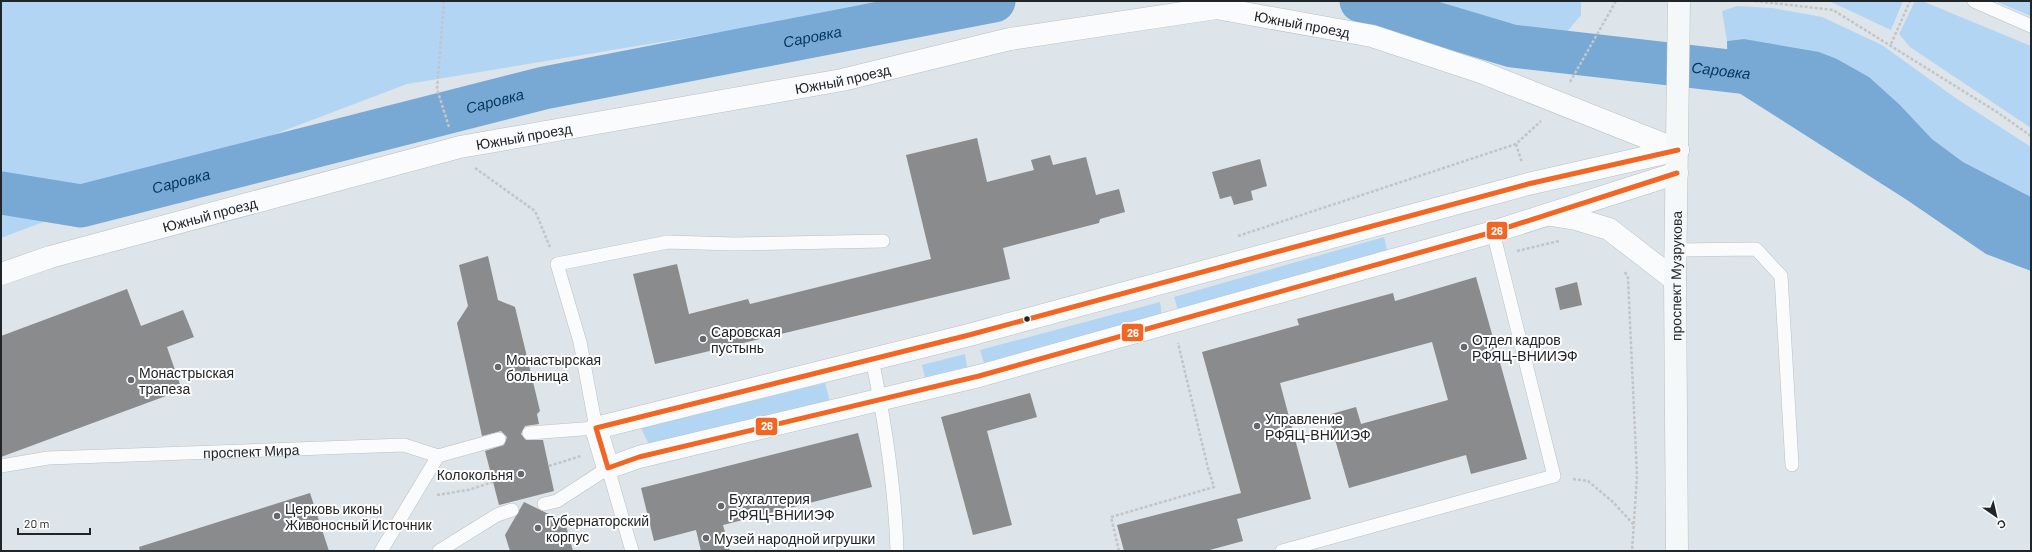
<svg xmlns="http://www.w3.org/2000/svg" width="2032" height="552" viewBox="0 0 2032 552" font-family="Barlow,sans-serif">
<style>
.green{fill:#b3d5f4}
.water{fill:#77a9d4}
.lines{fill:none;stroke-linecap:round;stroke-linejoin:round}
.river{stroke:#77a9d4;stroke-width:43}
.building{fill:#898b8c}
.service-casing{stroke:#bac0c4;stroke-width:14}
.minor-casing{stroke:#bac0c4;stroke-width:23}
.secondary-casing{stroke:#bac0c4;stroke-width:23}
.path{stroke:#c3c5c6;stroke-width:2.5;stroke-dasharray:3 2;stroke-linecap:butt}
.service{stroke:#fafbfc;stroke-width:13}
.minor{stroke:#fafbfc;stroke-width:22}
.secondary{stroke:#f5f8f9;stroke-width:22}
.bus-1-casing{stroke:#fff;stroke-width:8}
.bus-1{stroke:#f26522;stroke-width:5}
.bus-dot{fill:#202529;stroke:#fff;stroke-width:1.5}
.poi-dot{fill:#62686d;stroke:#fff;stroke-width:1.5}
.labels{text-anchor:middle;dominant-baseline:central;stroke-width:4;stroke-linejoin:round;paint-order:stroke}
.street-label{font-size:14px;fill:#202529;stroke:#fff}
.poi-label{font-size:14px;fill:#202529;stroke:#fff;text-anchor:start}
.water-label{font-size:15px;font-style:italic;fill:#00375d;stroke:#fff}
.line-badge{stroke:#fff;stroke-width:1.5}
.badge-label{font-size:11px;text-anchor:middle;font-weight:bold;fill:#fff}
</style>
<rect width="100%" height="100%" fill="#dde4ea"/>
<!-- green -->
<g class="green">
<path d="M 1,1 L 909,1 L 407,84 L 1,238 Z"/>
<path d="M 1363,1 L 1581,1 L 1581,15 L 1551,51 Z"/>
<path d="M 1829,1 L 1903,1 L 1891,30 Z"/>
<path d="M 1915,1 L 1922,1 L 2031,46 L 2031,128 L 1910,47 L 1899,34 Z"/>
<path d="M 1995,1 L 2031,1 L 2031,16 Z"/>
<path d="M 1737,6 L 1773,8 L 1822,17 L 1882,45 L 1957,99 L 2031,147 L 2031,197 L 1963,162 L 1932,139 L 1899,104 L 1869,77 L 1837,59 L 1744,39 L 1727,41 L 1722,11 Z"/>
<path d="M 1384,237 L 1387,250 L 1178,310 L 1174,297 Z"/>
<path d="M 1160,302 L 1162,316 L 984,363 L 980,350 Z"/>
<path d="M 965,354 L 967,367 L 925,377 L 922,365 Z"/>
<path d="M 825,383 L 830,402 L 649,445 L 641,428 Z"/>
</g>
<!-- water -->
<path class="water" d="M 1744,39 L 1819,52 L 1837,59 L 1869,77 L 1899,104 L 1932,139 L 1963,162 L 2031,197 L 2031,271 L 1986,254 L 1907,200 L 1728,86 L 1727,41 Z"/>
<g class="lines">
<!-- river -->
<g class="river">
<path id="s1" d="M 1361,1 L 1512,46 L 1765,75 L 1786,84"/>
<path id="s2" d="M 1,193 L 81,206 L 544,88 L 994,1"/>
</g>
</g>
<!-- building -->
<g class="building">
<path d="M 977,138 L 987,182 L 1034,170 L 1031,160 L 1050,155 L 1053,165 L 1086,157 L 1096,195 L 1119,189 L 1125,212 L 1100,219 L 1099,223 L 1003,248 L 1010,279 L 655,364 L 633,274 L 677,264 L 689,314 L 748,299 L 750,304 L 931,259 L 906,155 Z"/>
<path d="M 1260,159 L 1267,186 L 1251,191 L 1253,200 L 1234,205 L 1231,196 L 1220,199 L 1212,172 Z"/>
<path d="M 488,256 L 498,300 L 515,307 L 540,411 L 537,414 L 539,424 L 525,426 L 521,434 L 526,440 L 543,440 L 554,491 L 499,505 L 485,451 L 504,445 L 507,437 L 501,431 L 482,436 L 457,323 L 468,306 L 459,265 Z"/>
<path d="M 1476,277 L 1527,459 L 1471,474 L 1466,455 L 1349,488 L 1328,415 L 1356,407 L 1361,424 L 1448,400 L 1432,342 L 1280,383 L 1311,499 L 1237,519 L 1243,541 L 1206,551 L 1124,551 L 1117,525 L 1241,493 L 1202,352 L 1299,325 L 1297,319 L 1393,293 L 1395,301 Z"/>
<path d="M 1577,282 L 1582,305 L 1560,310 L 1555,288 Z"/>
<path d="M 127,289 L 141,326 L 183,310 L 194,337 L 167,347 L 182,390 L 1,457 L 1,336 Z"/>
<path d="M 1030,393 L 1037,417 L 987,431 L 1012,525 L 973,535 L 941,417 Z"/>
<path d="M 858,433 L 872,487 L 723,525 L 730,551 L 701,551 L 696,530 L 654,541 L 641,488 Z"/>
<path d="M 310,493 L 329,551 L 140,551 L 139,547 Z"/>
<path d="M 524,502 L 565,522 L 573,551 L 510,551 L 505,535 Z"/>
</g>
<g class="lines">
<defs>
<g id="service">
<path d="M 1974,1 L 2031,26"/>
<path d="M 1676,250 L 1756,249 L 1781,276 L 1792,465"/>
<path d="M 872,359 C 885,422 895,487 897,551"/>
<path d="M 529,433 L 596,428 L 580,342 L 557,264 L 668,242 L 733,244 L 883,241"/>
<path id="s3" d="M 1,466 L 48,458 L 404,445 L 438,456 L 499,439"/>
<path d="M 544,504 L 557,501 L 608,468 L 632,551"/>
<path d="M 381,551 L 438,456"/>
<path d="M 439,551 L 497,515 L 512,510"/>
<path d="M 1282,551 L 1554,476 L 1493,232"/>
</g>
<g id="minor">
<path d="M 1677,173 L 1493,232 L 979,376 L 639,457 L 608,468 L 596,428 L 969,335 L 1528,184 L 1678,150"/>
<path d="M 1551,215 L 1576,219 L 1609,229 L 1675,280"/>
<path id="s4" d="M 1,274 L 50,257 L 460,147 L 842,80 L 1010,39 L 1216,8 L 1372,36 L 1481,72 L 1678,150"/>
</g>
<g id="secondary">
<path id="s5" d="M 1677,551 L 1675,280 L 1679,1"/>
</g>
</defs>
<!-- service casing -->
<use href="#service" class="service-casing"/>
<!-- minor casing -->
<use href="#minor" class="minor-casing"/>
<!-- secondary casing -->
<use href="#secondary" class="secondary-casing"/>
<!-- path -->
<g class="path">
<path d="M 444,1 L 437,89 L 449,127"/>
<path d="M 1755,1 L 1833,10 L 1997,112 L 2031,136"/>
<path d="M 1891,44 L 1910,1"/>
<path d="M 1570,82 L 1616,1"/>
<path d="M 1516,144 L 1522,163"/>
<path d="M 475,168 L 535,211 L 550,247"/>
<path d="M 1238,236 L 1516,144 L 1541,121"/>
<path d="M 1517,251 L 1559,241"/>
<path d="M 1625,272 L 1628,278 L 1637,476 L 1632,551"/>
<path d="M 549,466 L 581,456"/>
<path d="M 1573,479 L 1588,481 L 1613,502 L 1635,526"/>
<path d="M 437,495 L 468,490 L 493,482"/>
<path d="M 1119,551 L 1111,517 L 1214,487 L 1208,468 L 1178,343"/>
</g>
<!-- service -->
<use href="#service" class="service"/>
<!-- minor -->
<use href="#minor" class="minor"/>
<!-- secondary -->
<use href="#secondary" class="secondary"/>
<defs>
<path id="bus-1" d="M 1677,173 L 1493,232 L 979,376 L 639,457 L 608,468 L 596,428 L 969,335 L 1528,184 L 1678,150"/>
</defs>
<!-- bus-1 casing -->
<use href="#bus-1" class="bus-1-casing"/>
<!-- bus-1 -->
<use href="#bus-1" class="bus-1"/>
</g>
<!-- markers -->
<circle class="bus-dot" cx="1027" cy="319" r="3.5"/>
<g class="poi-dot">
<circle cx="703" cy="339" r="4"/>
<circle cx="1464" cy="347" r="4"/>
<circle cx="498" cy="367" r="4"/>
<circle cx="131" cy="380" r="4"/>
<circle cx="1257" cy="426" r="4"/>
<circle cx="521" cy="474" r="4"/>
<circle cx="721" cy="506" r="4"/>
<circle cx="277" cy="516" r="4"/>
<circle cx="538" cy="528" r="4"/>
<circle cx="706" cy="538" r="4"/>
</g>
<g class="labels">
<!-- street labels -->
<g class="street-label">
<text stroke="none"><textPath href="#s4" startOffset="1333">Южный проезд</textPath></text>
<text stroke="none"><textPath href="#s4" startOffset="865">Южный проезд</textPath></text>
<text stroke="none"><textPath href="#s4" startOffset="541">Южный проезд</textPath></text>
<text stroke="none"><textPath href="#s4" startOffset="217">Южный проезд</textPath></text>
<text stroke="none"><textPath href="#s5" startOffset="275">проспект Музрукова</textPath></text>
<text stroke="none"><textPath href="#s3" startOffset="251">проспект Мира</textPath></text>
</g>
<!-- poi labels -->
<g class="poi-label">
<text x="711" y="331">Саровская<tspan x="711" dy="16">пустынь</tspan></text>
<text x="1472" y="339">Отдел кадров<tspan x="1472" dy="16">РФЯЦ-ВНИИЭФ</tspan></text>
<text x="506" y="359">Монастырская<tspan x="506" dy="16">больница</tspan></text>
<text x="139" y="372">Монастрыская<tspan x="139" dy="16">трапеза</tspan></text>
<text x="1265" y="418">Управление<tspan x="1265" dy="16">РФЯЦ-ВНИИЭФ</tspan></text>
<text x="513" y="474" text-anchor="end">Колокольня</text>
<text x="729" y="498">Бухгалтерия<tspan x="729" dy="16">РФЯЦ-ВНИИЭФ</tspan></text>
<text x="285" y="508">Церковь иконы<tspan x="285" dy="16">Живоносный Источник</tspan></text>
<text x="546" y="520">Губернаторский<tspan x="546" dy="16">корпус</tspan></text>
<text x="714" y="538">Музей народной игрушки</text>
</g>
<!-- water labels -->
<g class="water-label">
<text stroke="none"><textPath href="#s2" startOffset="832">Саровка</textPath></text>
<text stroke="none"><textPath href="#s1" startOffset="368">Саровка</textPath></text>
<text stroke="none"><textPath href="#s2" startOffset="508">Саровка</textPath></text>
<text stroke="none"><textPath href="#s2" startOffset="184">Саровка</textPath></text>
</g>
</g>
<g class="line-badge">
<rect x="1486" y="221" width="22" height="19" rx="4" fill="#f26522"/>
<rect x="1121" y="323" width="23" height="19" rx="4" fill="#f26522"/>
<rect x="755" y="417" width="23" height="19" rx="4" fill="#f26522"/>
</g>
<g class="badge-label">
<text x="1497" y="235">26</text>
<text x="1133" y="337">26</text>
<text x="767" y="430">26</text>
</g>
<!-- border -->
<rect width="2032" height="552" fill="none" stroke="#202529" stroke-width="4"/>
<!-- north arrow -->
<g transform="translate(1996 516) rotate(146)" stroke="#ffffff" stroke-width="3" paint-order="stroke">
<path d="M0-3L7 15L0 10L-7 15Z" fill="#202529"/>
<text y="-6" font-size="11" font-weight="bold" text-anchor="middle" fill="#202529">С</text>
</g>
<!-- scale -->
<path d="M18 528v6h72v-6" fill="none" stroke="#202529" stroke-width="2"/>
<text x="24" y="528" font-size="12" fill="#202529" stroke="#ffffff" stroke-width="3" paint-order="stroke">20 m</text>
</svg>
